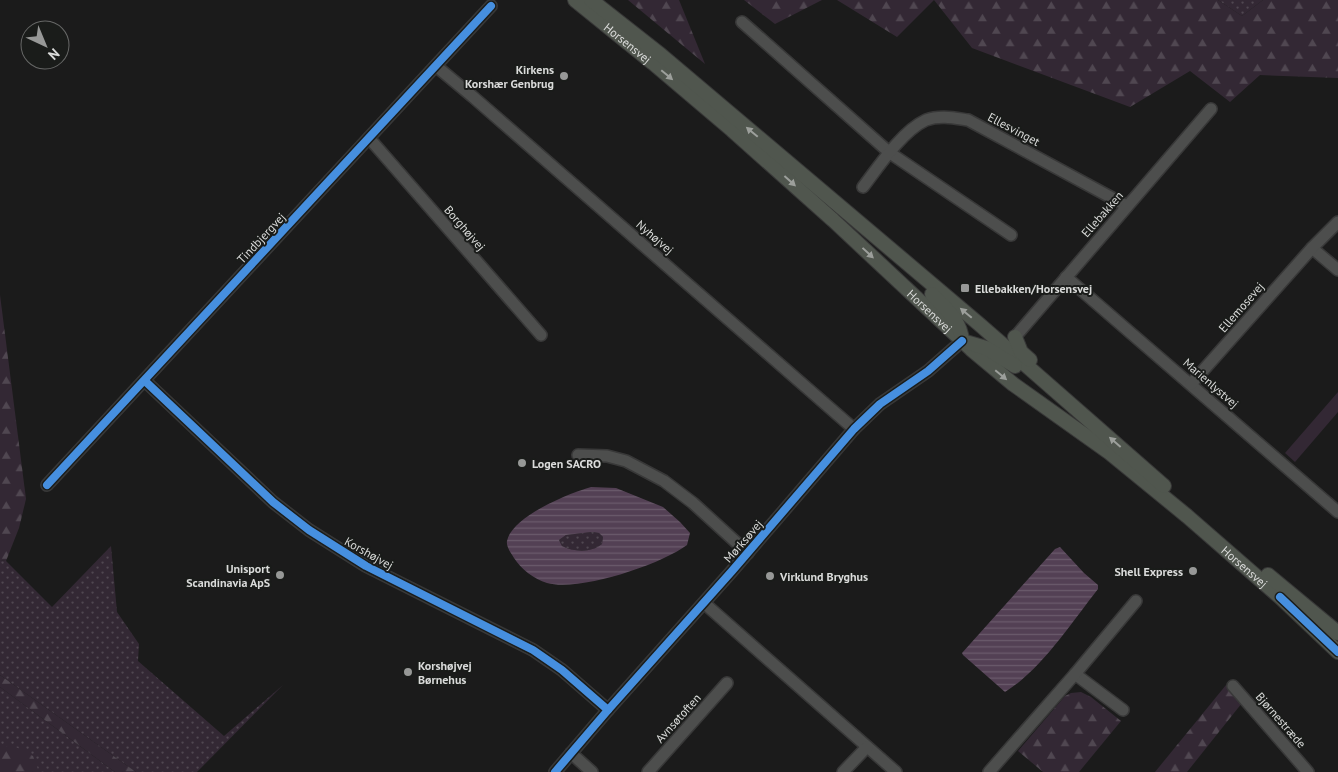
<svg xmlns="http://www.w3.org/2000/svg" width="1338" height="772" viewBox="0 0 1338 772" font-family="'PT Sans',sans-serif">
<style>
.grass{fill:url(#grass-dots)}
.forest{fill:url(#forest-firs)}
.park{fill:#332834}
.water{fill:url(#water-rules);fill-rule:evenodd}
.lines{fill:none;stroke-linecap:round;stroke-linejoin:round}
.minor-casing{stroke:#383838;stroke-width:14}
.major-casing{stroke:#383838;stroke-width:16}
.minor{stroke:#4d4e4d;stroke-width:11}
.major{stroke:#50564e;stroke-width:14}
.cycleway-casing{stroke:#1a1c1a;stroke-width:11}
.cycleway{stroke:#468fdf;stroke-width:8}
.oneway{fill:#9c9f9b}
.poi-dot{fill:#979897;stroke:#1a1c1a;stroke-width:2}
.labels{text-anchor:middle;dominant-baseline:central;stroke-width:4;stroke-linejoin:round;paint-order:stroke}
.street-label{font-size:12px;fill:#dadbda;stroke:#1a1c1a}
.poi-label{font-size:12px;font-weight:bold;fill:#dadbda;stroke:#1a1c1a;text-anchor:start}
</style>
<defs>
<pattern id="grass-dots" width="8" height="8" patternUnits="userSpaceOnUse" patternTransform="scale(1.25)"><rect width="8" height="8" fill="#332834"/><path d="M2 2h.1M6 6h.1" fill="none" stroke="#504751" stroke-width="1.8" stroke-linecap="round"/></pattern>
<pattern id="forest-firs" width="22" height="20" patternUnits="userSpaceOnUse" patternTransform="scale(1.25)"><rect width="22" height="20" fill="#332834"/><path d="M5 1l3.5 6h-7zM16 11l3.5 6h-7z" fill="#504751"/></pattern>
<pattern id="water-rules" width="6" height="5" patternUnits="userSpaceOnUse" patternTransform="scale(1.25)"><rect width="6" height="5" fill="#534054"/><path d="M0 2.5h6" fill="none" stroke="#6b5b6c"/></pattern>
</defs>
<rect width="100%" height="100%" fill="#1b1b1b"/>
<!-- grass -->
<g class="grass">
<path d="M 1218,0 L 1263,0 L 1242,16 Z"/>
<path d="M 592,532 L 599,533 L 603,537 L 602,544 C 591,553 574,552 562,546 L 559,540 L 566,535 Z"/>
<path d="M 111,546 L 117,612 L 139,644 L 138,661 L 224,736 L 283,685 L 197,772 L 136,772 L 0,675 L 0,560 L 6,561 L 52,607 Z"/>
<path d="M 0,687 L 115,772 L 0,772 Z"/>
</g>
<!-- forest -->
<g class="forest">
<path d="M 628,0 L 679,0 L 705,64 Z"/>
<path d="M 744,0 L 822,0 L 775,24 Z"/>
<path d="M 837,0 L 1218,0 L 1242,16 L 1263,0 L 1338,0 L 1338,78 L 1260,75 L 1230,102 L 1190,71 L 1130,107 L 972,48 L 934,0 L 897,37 Z"/>
<path d="M 0,295 L 26,499 L 19,528 L 6,561 L 0,560 Z"/>
<path d="M 0,675 L 136,772 L 115,772 L 0,687 Z"/>
<path d="M 1226,685 L 1242,703 L 1187,772 L 1155,772 Z"/>
<path d="M 1081,692 L 1091,697 L 1121,721 L 1079,772 L 1043,772 L 1018,751 L 1065,696 L 1071,693 Z"/>
<path d="M 10,744 L 33,756 L 39,772 L 0,772 L 0,752 Z"/>
</g>
<!-- park -->
<path class="park" d="M 1338,392 L 1338,412 L 1295,462 L 1285,453 Z"/>
<!-- water -->
<g class="water">
<path d="M 591,487 L 616,488 L 663,507 L 680,522 L 690,533 L 687,545 C 660,565 579,592 547,583 C 534,579 521,569 514,558 C 511,553 506,547 507,541 C 512,516 570,493 591,487 ZM 592,532 L 599,533 L 603,537 L 602,544 C 591,553 574,552 562,546 L 559,540 L 566,535 Z"/>
<path d="M 1060,547 L 1084,573 L 1098,585 L 1098,589 C 1072,622 1041,670 1005,692 L 963,655 L 962,653 L 1055,549 Z"/>
</g>
<g class="lines">
<defs>
<g id="minor">
<path d="M 742,22 L 890,153 L 1011,235"/>
<path d="M 436,66 L 472,96 L 854,429"/>
<path d="M 369,138 L 541,335"/>
<path d="M 863,187 C 879,166 902,131 926,120 C 940,115 954,118 968,120 L 1127,206"/>
<path d="M 1312,248 L 1338,270"/>
<path d="M 1066,277 L 1338,512"/>
<path d="M 1015,337 L 1211,109"/>
<path d="M 145,381 L 273,502 L 309,530 L 366,566 L 533,650 L 562,670 L 608,710"/>
<path d="M 1191,384 L 1312,248 L 1338,222"/>
<path d="M 578,455 L 607,456 L 626,461 L 664,481 L 693,503 L 748,553"/>
<path d="M 47,485 L 491,6"/>
<path d="M 704,603 L 896,772"/>
<path d="M 1075,674 L 1123,710"/>
<path d="M 1233,686 L 1308,772"/>
<path d="M 571,753 L 592,772"/>
<path d="M 555,772 L 608,710 L 732,571 L 854,429 L 880,404 L 928,371 L 962,341"/>
<path d="M 648,772 L 727,683"/>
<path d="M 843,772 L 867,747"/>
<path d="M 989,772 L 1075,674 L 1136,601"/>
</g>
<g id="major">
<path id="s1" d="M 575,0 L 653,63 L 732,130 L 833,220 L 971,349 L 1013,384 L 1110,453 L 1187,516 L 1280,597 L 1338,652"/>
<path d="M 591,0 L 661,55 L 979,324 L 1164,486"/>
<path d="M 932,294 C 945,308 961,321 962,341 L 986,348 L 1015,366"/>
<path d="M 1015,337 L 1021,352 L 1030,360"/>
<path d="M 1268,575 L 1338,633"/>
</g>
</defs>
<!-- minor casing -->
<use href="#minor" class="minor-casing"/>
<!-- major casing -->
<use href="#major" class="major-casing"/>
<!-- minor -->
<use href="#minor" class="minor"/>
<!-- major -->
<use href="#major" class="major"/>
<defs>
<g id="cycleway">
<path d="M 145,381 L 273,502 L 309,530 L 366,566 L 533,650 L 562,670 L 608,710"/>
<path d="M 47,485 L 491,6"/>
<path d="M 1280,597 L 1338,652"/>
<path d="M 555,772 L 608,710 L 732,571 L 854,429 L 880,404 L 928,371 L 962,341"/>
</g>
</defs>
<!-- cycleway casing -->
<use href="#cycleway" class="cycleway-casing"/>
<!-- cycleway -->
<use href="#cycleway" class="cycleway"/>
</g>
<!-- one-way arrows -->
<defs><path id="oneway-solid" d="M-6-.8H1V-3.2L6.5 0L1 3.2V.8H-6Z" transform="scale(1.25)"/></defs>
<g class="oneway">
<use href="#oneway-solid" transform="translate(667 75) rotate(40)"/>
<use href="#oneway-solid" transform="translate(752 132) rotate(-140)"/>
<use href="#oneway-solid" transform="translate(790 181) rotate(42)"/>
<use href="#oneway-solid" transform="translate(868 253) rotate(43)"/>
<use href="#oneway-solid" transform="translate(966 313) rotate(-140)"/>
<use href="#oneway-solid" transform="translate(1001 375) rotate(40)"/>
<use href="#oneway-solid" transform="translate(1115 442) rotate(-139)"/>
</g>
<!-- markers -->
<g class="poi-dot">
<circle cx="564" cy="76" r="5"/>
<rect x="960" y="283" width="10" height="10" rx="2.5"/>
<circle cx="522" cy="463" r="5"/>
<circle cx="1193" cy="571" r="5"/>
<circle cx="280" cy="575" r="5"/>
<circle cx="770" cy="576" r="5"/>
<circle cx="408" cy="672" r="5"/>
</g>
<g class="labels">
<!-- street labels -->
<g class="street-label">
<text stroke="none"><textPath href="#s1" startOffset="68">Horsensvej</textPath></text>
<text transform="translate(1014 129) rotate(28)">Ellesvinget</text>
<text transform="translate(1102 214) rotate(-49)">Ellebakken</text>
<text transform="translate(465 228) rotate(49)">Borghøjvej</text>
<text transform="translate(655 237) rotate(41)">Nyhøjvej</text>
<text transform="translate(261 238) rotate(-47)">Tindbjergvej</text>
<text transform="translate(1241 307) rotate(-49)">Ellemosevej</text>
<text stroke="none"><textPath href="#s1" startOffset="472">Horsensvej</textPath></text>
<text transform="translate(1211 383) rotate(41)">Marienlystvej</text>
<text transform="translate(743 541) rotate(-49)">Mørksøvej</text>
<text transform="translate(369 553) rotate(29)">Korshøjvej</text>
<text stroke="none"><textPath href="#s1" startOffset="878">Horsensvej</textPath></text>
<text transform="translate(678 718) rotate(-48)">Avnsøtoften</text>
<text transform="translate(1281 720) rotate(49)">Bjørnestræde</text>
</g>
<!-- poi labels -->
<g class="poi-label">
<text x="554" y="69" text-anchor="end">Kirkens<tspan x="554" dy="14">Korshær Genbrug</tspan></text>
<text x="975" y="288">Ellebakken/Horsensvej</text>
<text x="532" y="463">Logen SACRO</text>
<text x="270" y="568" text-anchor="end">Unisport<tspan x="270" dy="14">Scandinavia ApS</tspan></text>
<text x="1183" y="571" text-anchor="end">Shell Express</text>
<text x="780" y="576">Virklund Bryghus</text>
<text x="418" y="665">Korshøjvej<tspan x="418" dy="14">Børnehus</tspan></text>
</g>
</g>
<!-- north arrow -->
<g transform="translate(45 45) rotate(136)"><circle r="24" fill="#1a1c1a" stroke="#676867"/>
<path d="M0-4L9 19L0 12L-9 19Z" fill="#979897"/>
<text y="-8" font-size="14" font-weight="bold" text-anchor="middle" fill="#dadbda">N</text>
</g>
</svg>
